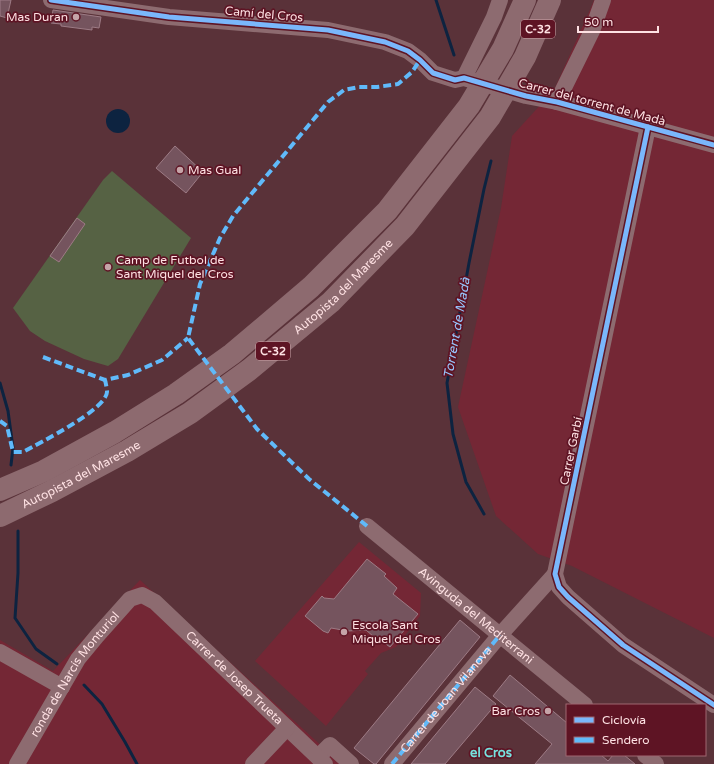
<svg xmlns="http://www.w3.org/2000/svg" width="714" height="764" viewBox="0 0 714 764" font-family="'Varela Round',sans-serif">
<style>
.built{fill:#742735}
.green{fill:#566244}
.water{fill:#0d2340}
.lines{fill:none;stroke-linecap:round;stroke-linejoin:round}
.stream{stroke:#0d2340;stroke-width:3}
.building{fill:#75545e;stroke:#9d7b85}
.minor{stroke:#8d6b70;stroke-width:16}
.highway{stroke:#8d6a6f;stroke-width:22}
.quiet{stroke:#60bafa;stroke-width:4;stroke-dasharray:8 4;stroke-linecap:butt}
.cycleway-casing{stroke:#5e1424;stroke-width:8}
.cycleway{stroke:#7ab7fb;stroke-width:5}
.poi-dot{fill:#c5a4a8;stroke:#5e1424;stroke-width:1.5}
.labels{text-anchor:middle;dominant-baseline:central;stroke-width:3.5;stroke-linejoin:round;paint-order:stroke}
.shield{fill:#5e1424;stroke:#cea4aa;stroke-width:1}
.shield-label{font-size:11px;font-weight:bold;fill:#fee1e3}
.street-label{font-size:12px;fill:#fee1e3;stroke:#5e1424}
.poi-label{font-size:12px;fill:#fee1e3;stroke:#5e1424;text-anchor:start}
.water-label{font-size:13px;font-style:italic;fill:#97c5fb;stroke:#5e1424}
.neighbourhood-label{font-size:13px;font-weight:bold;fill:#76e2df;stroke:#5e1424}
</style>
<rect width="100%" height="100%" fill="#5a3239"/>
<!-- built -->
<g class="built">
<path d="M 594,0 L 714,0 L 714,638 L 572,566 L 538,554 L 496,516 L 458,407 L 501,208 L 512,136 L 554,90 L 589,12 Z"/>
<path d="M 359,542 L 421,593 L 420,616 L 396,647 L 381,653 L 365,671 L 368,674 L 326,726 L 255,661 Z"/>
<path d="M 140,580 L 314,739 L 341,764 L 0,764 L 0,640 L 53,671 Z"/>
</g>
<!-- green -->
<path class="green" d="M 112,171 L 191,238 L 118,359 L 108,366 L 84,359 L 45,341 L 30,331 L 13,308 L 103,180 Z"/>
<!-- water -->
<circle class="water" cx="118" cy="121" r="12"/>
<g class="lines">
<!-- stream -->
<g class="stream">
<path d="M 436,0 L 454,55"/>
<path d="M 0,383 L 8,411 L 13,448 L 11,465"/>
<path d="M 484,514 L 466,482 L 453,434 L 447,383 L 469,263 L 484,189 L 491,161"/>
<path d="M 18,531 L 18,573 L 15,618 L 36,649 L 57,664"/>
<path d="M 84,685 L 102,704 L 125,742 L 137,764"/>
</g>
</g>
<!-- building -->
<g class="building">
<path d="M 0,0 L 11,0 L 7,18 L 0,16 Z"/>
<path d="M 53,10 L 101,17 L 99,28 L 92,27 L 92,30 L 61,26 L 61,24 L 51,23 Z"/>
<path d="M 175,146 L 203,172 L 186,193 L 156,168 Z"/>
<path d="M 77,218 L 85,224 L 59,262 L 50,256 Z"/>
<path d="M 367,559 L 386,574 L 384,576 L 397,588 L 393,594 L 418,614 L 390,647 L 383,642 L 375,643 L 374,637 L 366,630 L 348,631 L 331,628 L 328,633 L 323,631 L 305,616 L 322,596 L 324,598 L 334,599 Z"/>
<path d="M 460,620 L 480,637 L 376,764 L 374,764 L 354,748 Z"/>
<path d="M 510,675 L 567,723 L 567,755 L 601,755 L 608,761 L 613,755 L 624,755 L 635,764 L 535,764 L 552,744 L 493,696 Z"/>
<path d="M 475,687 L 496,704 L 445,764 L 411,764 Z"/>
</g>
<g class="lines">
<!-- minor -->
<g class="minor">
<path d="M 51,0 L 169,17 L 328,30 L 385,42 L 408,51 L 420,60 L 433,73 L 455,80 L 464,78 L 526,96 L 557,102 L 714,145"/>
<path d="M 464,78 L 494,17 L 500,0"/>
<path d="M 557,102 L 592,31 L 603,0"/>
<path d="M 648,127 L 555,574 L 559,587 L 568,597 L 623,645 L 714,705"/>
<path id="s1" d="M 367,526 L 585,705"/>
<path d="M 0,652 L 62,687"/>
<path d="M 645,755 L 656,764"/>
<path d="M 318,757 L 330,745 L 351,764"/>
<path id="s2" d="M 17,764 L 78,659 L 97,636 L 130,599 L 142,595 L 155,602 L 325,764"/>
<path d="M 253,764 L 287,728"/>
<path id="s3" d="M 392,764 L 500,635 L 555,574"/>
</g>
<!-- highway -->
<g class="highway">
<path d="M 0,490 L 44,471 L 115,432 L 176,394 L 232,354 L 311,287 L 387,211 L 469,106 L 503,49 L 525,0"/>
<path id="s4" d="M 0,516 L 52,491 L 127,451 L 190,413 L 249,370 L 331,302 L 405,226 L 490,117 L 525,57 L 550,0"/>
</g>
<!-- quiet -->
<g class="quiet">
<path d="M 43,357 L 105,380 L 128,375 L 162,360 L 188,338"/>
<path d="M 0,421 L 7,426 L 13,452 L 23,452 C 39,443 106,410 107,392 C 107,389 106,384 105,380"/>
<path d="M 367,526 L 309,479 L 257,429 L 188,338 L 200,284 L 220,238 L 233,216 L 328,102 L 344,90 L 359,87 L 377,87 L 398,84 L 412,72 L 420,60"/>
<path d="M 392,764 L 500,635"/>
</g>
<defs>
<g id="cycleway">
<path d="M 51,0 L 169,17 L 328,30 L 385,42 L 408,51 L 420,60 L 433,73 L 455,80 L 464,78 L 526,96 L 557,102 L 714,145"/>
<path d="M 648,127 L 555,574 L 559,587 L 568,597 L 623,645 L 714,705"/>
</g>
</defs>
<!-- cycleway casing -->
<use href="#cycleway" class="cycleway-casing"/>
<!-- cycleway -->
<use href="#cycleway" class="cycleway"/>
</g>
<!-- markers -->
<g class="poi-dot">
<circle cx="76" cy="17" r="4"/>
<circle cx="180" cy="170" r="4"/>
<circle cx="108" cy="267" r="4"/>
<circle cx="344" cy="632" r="4"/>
<circle cx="548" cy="711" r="4"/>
</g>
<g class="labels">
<!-- shield labels -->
<g class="shield">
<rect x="521" y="20" width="34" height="18" rx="3"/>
<rect x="256" y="342" width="34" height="18" rx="3"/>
</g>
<g class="shield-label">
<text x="538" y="29">C-32</text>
<text x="273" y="351">C-32</text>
</g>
<!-- street labels -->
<g class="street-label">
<text transform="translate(264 14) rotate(5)">Camí del Cros</text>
<text transform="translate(592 102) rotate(15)">Carrer del torrent de Madà</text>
<text stroke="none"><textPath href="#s4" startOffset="415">Autopista del Maresme</textPath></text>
<text transform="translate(571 451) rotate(-78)">Carrer Garbí</text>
<text stroke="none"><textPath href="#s4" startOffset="91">Autopista del Maresme</textPath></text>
<text stroke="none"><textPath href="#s1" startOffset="141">Avinguda del Mediterrani</textPath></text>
<text stroke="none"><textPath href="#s2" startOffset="107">ronda de Narcís Monturiol</textPath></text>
<text stroke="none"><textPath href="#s2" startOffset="338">Carrer de Josep Trueta</textPath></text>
<text stroke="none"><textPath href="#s3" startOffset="84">Carrer de Joan Vilanova</textPath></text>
</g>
<!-- poi labels -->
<g class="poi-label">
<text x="68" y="17" text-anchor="end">Mas Duran</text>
<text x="188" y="170">Mas Gual</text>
<text x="116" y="260">Camp de Futbol de<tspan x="116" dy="14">Sant Miquel del Cros</tspan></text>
<text x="352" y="625">Escola Sant<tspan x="352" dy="14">Miquel del Cros</tspan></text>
<text x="540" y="711" text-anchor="end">Bar Cros</text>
</g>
<!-- water labels -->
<g class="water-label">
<text transform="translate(457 328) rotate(-80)">Torrent de Madà</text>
</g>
<!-- neighbourhood labels -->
<g class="neighbourhood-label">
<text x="491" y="753">el Cros</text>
</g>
</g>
<!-- legend -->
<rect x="566" y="704" width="140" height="52" fill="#5e1424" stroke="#9e6670"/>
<rect x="574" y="717" width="20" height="6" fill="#7ab7fb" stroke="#9e6670"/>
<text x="602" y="724" font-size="12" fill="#fee1e3">Ciclovía</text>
<rect x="574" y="737" width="20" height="6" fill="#60bafa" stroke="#9e6670"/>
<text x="602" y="744" font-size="12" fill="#fee1e3">Sendero</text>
<!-- scale -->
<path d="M578 26v6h80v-6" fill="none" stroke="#fee1e3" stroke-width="2"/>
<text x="584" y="26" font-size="12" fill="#fee1e3" stroke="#5e1424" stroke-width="3" paint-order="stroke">50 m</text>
</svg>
